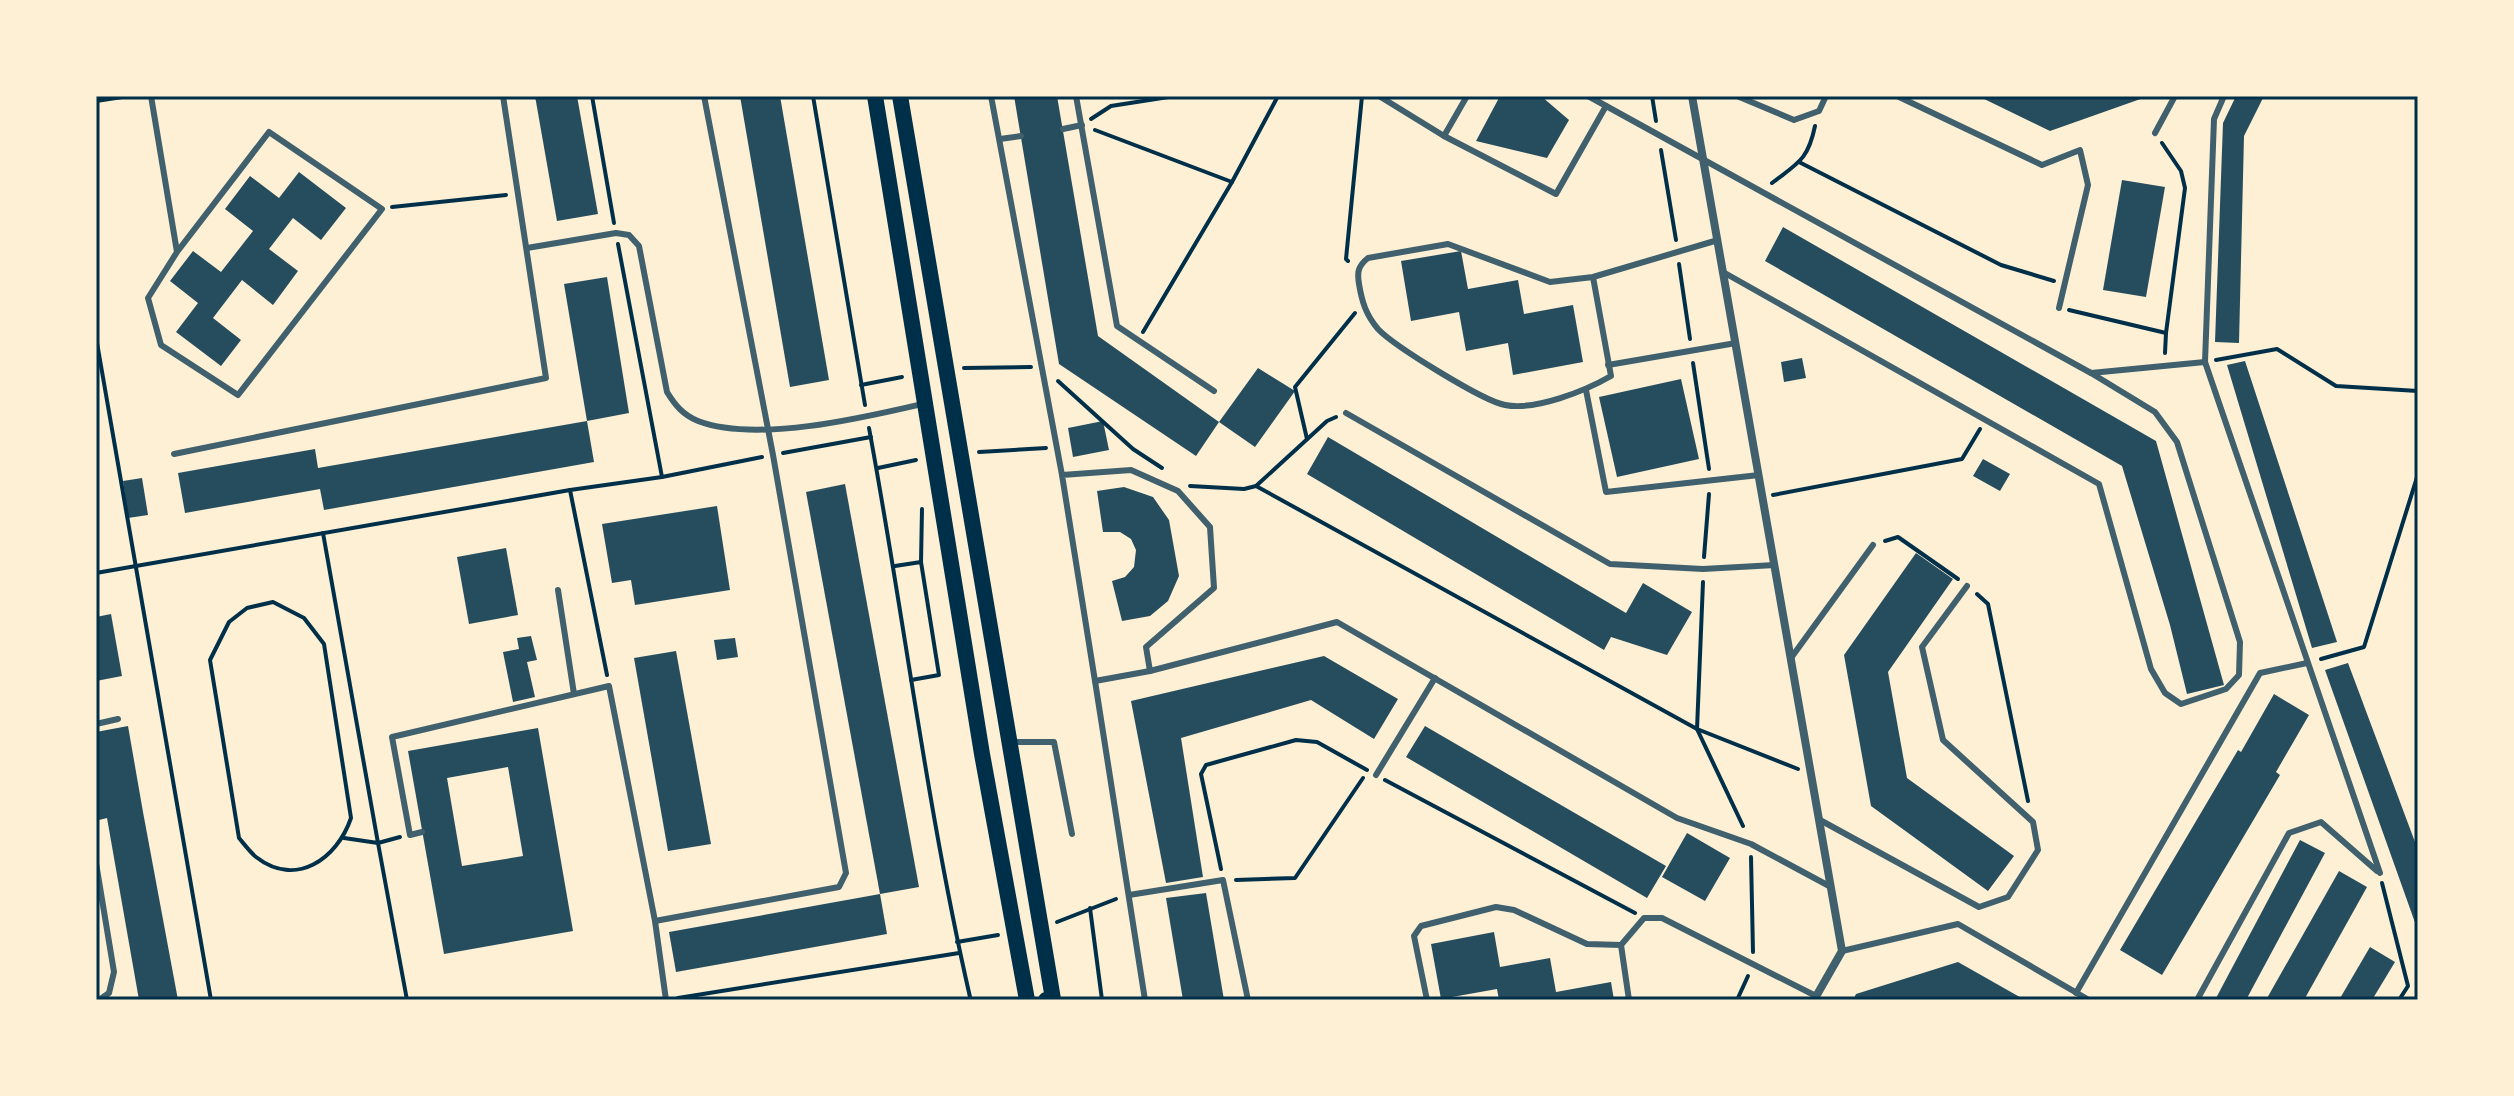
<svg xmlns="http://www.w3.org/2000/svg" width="2514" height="1096" viewBox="0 0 2514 1096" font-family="Mulish,sans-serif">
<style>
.building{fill:#264d5e;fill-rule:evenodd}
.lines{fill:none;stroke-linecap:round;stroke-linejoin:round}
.path{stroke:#003049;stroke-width:4}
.service{stroke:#3f606c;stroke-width:6}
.minor{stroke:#3f606c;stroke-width:8}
.secondary{stroke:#003049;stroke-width:16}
.neatline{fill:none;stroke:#003049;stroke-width:3}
</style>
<rect width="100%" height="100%" fill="#fdf0d5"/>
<!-- building -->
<g class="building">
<path d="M 535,96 L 577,96 L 598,214 L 557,221 Z"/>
<path d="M 740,96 L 780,96 L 829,380 L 790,387 Z"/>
<path d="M 1014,96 L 1057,96 L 1098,336 L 1219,422 L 1258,368 L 1295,391 L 1255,447 L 1219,422 L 1196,456 L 1059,364 Z"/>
<path d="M 1500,96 L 1541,96 L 1569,120 L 1547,158 L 1476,141 Z"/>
<path d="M 1978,96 L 2149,96 L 2050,131 Z"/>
<path d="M 2236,96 L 2264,96 L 2244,136 L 2239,343 L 2215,342 L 2223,123 Z"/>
<path d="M 299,172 L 346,208 L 321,240 L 293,218 L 269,249 L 298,271 L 273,305 L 242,280 L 213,318 L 241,340 L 221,366 L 176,332 L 198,303 L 170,281 L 193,251 L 221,272 L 253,231 L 225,209 L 250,176 L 279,198 Z"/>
<path d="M 2122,180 L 2165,187 L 2146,297 L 2103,290 Z"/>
<path d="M 1783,227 L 2156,441 L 2224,685 L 2187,694 L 2170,625 L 2122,466 L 1765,261 Z"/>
<path d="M 1461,251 L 1468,289 L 1518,280 L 1524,314 L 1573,305 L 1583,362 L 1513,375 L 1508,343 L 1466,351 L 1459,312 L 1411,321 L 1401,261 Z"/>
<path d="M 607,277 L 629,413 L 587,421 L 594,462 L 324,510 L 320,489 L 185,513 L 178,473 L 315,449 L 318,468 L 587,421 L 564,284 Z"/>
<path d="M 1802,358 L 1806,378 L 1784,382 L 1781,362 Z"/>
<path d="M 2245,361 L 2337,642 L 2312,648 L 2227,365 Z"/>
<path d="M 1681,379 L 1699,459 L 1617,477 L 1599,397 Z"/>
<path d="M 1103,421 L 1109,450 L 1073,457 L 1068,428 Z"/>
<path d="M 1328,437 L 1626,613 L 1643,583 L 1692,612 L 1667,655 L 1611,637 L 1604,650 L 1307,474 Z"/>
<path d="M 1983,459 L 2010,474 L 2000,491 L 1973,476 Z"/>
<path d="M 142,478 L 148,515 L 128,518 L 123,481 Z"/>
<path d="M 845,484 L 919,887 L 880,894 L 806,492 Z"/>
<path d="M 1124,487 L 1153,497 L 1169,520 L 1179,576 L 1168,601 L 1150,616 L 1122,621 L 1112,581 L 1125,577 L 1134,567 L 1136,550 L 1131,539 L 1120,532 L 1103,532 L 1097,491 Z"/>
<path d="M 717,506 L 730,590 L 635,605 L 631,580 L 612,583 L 602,524 Z"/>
<path d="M 506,548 L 518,615 L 469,624 L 457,557 Z"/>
<path d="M 1916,553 L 1953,579 L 1888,672 L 1907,778 L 2014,856 L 1988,891 L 1871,806 L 1844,655 Z"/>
<path d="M 111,614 L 122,676 L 96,681 L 96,617 Z"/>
<path d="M 531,636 L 537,660 L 527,662 L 535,697 L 513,702 L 503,652 L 519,649 L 517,638 Z"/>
<path d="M 735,638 L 738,657 L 717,660 L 714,640 Z"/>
<path d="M 676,651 L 711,844 L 668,851 L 634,658 Z"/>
<path d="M 1324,656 L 1398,699 L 1374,739 L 1311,700 L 1181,738 L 1203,877 L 1166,883 L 1131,701 Z"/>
<path d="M 2348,663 L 2418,850 L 2418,931 L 2325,670 Z"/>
<path d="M 2274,694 L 2309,715 L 2276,772 L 2280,775 L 2162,975 L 2120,950 L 2238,750 L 2241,752 Z"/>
<path d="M 128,726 L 143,812 L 178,1000 L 139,1000 L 107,818 L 99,820 L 96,800 L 96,732 Z"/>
<path d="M 1425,726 L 1666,866 L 1647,898 L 1406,757 Z"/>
<path d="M 538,728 L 573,931 L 444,954 L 408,751 ZM 508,767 L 523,856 L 462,866 L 447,778 Z"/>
<path d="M 1687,833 L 1730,858 L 1705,901 L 1662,877 Z"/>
<path d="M 2300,840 L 2325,853 L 2246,1000 L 2215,1000 Z"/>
<path d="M 2339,871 L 2367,887 L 2304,1000 L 2266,1000 Z"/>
<path d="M 1206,893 L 1224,1000 L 1183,1000 L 1166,898 Z"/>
<path d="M 880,894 L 887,934 L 676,972 L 669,932 Z"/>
<path d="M 1494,932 L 1500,967 L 1550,958 L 1556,992 L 1611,982 L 1614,1000 L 1499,1000 L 1497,989 L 1441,999 L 1431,944 Z"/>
<path d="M 2370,947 L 2395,962 L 2372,1000 L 2339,1000 Z"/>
<path d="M 1958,962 L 2025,1000 L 1853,1000 L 1856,994 Z"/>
</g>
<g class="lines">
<!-- path -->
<g class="path">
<path d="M 592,96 L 614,223"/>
<path d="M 813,96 L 865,405"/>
<path d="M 1652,96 L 1656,121"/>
<path d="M 96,101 L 129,96"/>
<path d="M 1091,119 L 1111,106 L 1175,96"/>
<path d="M 1095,130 L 1232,182 L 1278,96"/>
<path d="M 2162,143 L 2181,171 L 2185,188 L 2166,333"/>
<path d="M 1661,150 L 1676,240"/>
<path d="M 1799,162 L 2001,265 L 2054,281"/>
<path d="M 1772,183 C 1798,163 1808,160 1815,126"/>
<path d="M 392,207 L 506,195"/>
<path d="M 618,244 L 662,477"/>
<path d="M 1348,261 L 1346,259 L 1362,96"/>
<path d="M 1679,264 L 1690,339"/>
<path d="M 2069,310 L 2166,333 L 2165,353"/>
<path d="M 1143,332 L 1232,182"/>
<path d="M 96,337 L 211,1000"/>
<path d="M 2216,360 L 2277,349 L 2336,386 L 2418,391"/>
<path d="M 1693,363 L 1709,469"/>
<path d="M 964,368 L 1031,367"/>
<path d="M 1058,381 L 1133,449 L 1162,468"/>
<path d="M 861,385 L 902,377"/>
<path d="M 869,428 C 904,617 927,809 970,997"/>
<path d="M 1307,439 L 1295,387 L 1355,313"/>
<path d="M 979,452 L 1046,448"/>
<path d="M 783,453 L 871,437"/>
<path d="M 878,468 L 916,460"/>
<path d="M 1190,486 L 1244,489 L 1256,486 L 1697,729 L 1798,769"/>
<path d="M 1256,486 L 1327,421 L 1336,417"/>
<path d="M 570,490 L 607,675"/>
<path d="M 1773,495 L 1962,459 L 1980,429"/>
<path d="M 323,533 L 378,843 L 344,838"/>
<path d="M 1885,541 L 1898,537 L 1958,579"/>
<path d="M 1704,557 L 1709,494"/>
<path d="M 921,562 L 922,509"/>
<path d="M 895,566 L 921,562 L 939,675 L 911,680"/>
<path d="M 96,573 L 570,490 L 662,477 L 762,457"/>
<path d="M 1703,582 L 1697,729 L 1743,826"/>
<path d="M 1977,594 L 1988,604 L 2028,801"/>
<path d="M 273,602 L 304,618 L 324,644 L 351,818 C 337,859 296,888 256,857 C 250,852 244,844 239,838 L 210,660 L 229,622 L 247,608 Z"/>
<path d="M 2321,659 L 2364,647 L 2418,474"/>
<path d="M 1385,780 L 1635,913"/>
<path d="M 400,837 L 378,843 L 407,1000"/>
<path d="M 1751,857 L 1753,952"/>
<path d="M 1221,869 L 1201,774 L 1206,765 L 1296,740 L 1317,742 L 1367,770"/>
<path d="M 1236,880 L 1295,878 L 1363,778"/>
<path d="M 2382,883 L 2408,986 L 2399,1000"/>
<path d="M 1090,908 L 1102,1000"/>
<path d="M 1057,922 L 1116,899"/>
<path d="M 957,942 L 998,935"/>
<path d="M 678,998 L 959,953"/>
<path d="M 1737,1000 L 1748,976"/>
</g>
<!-- service -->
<g class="service">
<path d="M 151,96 L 177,252 L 148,298 L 161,345 L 238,395 L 382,209 L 269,132 L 177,252"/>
<path d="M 991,96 L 1062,475"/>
<path d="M 1076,96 L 1117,326 L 1214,391"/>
<path d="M 1379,96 L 1444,136"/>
<path d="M 1467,96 L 1444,136 L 1556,194 L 1606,106"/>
<path d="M 1588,96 L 2091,373 L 2205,362"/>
<path d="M 1737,96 L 1794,120 L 1819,111 L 1826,96"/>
<path d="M 1897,96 L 2042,165 L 2080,150 L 2088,185 L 2059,308"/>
<path d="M 2224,96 L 2214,119 L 2205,362 L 2380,873"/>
<path d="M 1063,129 L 1082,125"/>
<path d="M 2155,133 L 2175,96"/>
<path d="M 1000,139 L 1021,136"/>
<path d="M 527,248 L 616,233 L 629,235 L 639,246 L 667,392 C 675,405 683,415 698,421 C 756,443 862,418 922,404"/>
<path d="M 1723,272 L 2099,484 L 2151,669 L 2165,693 L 2181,704 L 2226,689 L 2239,675 L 2240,642 L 2177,442 L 2155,412 L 2091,373"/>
<path d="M 1593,277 L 1611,376 C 1585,391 1535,411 1505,405 C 1483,401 1394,346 1378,329 C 1366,315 1362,302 1359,284 C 1357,272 1358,266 1368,258 L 1448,244 L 1550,282 L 1593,277 L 1718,240"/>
<path d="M 1608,365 L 1736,343"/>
<path d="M 1586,390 L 1606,492 L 1759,475"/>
<path d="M 1346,413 L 1610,564 L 1703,569 L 1775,565"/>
<path d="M 174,454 L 546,378 L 503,96"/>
<path d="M 558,590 L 574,694"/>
<path d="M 1791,658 L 1873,545"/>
<path d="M 1095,681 L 1062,475 L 1131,470 L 1178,491 L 1210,527 L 1214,588 L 1146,647 L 1150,671"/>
<path d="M 96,724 L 118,719"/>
<path d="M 1011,742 L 1054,742 L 1072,834"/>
<path d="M 1376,775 L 1435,678"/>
<path d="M 1820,820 L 1979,907 L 2008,897 L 2038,850 L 2033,822 L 1943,740 L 1922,647 L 1967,586"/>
<path d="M 422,832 L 410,835 L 392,737 L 609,686 L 655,921 L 666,1000"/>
<path d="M 96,863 L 114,972 L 109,993 L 99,1000"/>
<path d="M 1129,895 L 1223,880 L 1248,1000"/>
<path d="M 655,921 L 839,887 L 846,873 L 773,455 L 704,96"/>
<path d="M 1842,951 L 1958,924 L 2089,1000"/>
<path d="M 2076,993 L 2260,673 L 2307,663"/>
<path d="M 1145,1000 L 1095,681 L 1150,671 L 1337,622 L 1677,818 L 1751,844 L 1831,887"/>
<path d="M 1427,1000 L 1414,936 L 1421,926 L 1496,907 L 1514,910 L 1587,944 L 1621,945"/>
<path d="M 1629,1000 L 1621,945 L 1644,918 L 1662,918 L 1816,996"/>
<path d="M 2197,1000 L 2289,833 L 2321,822 L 2377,871"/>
</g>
<!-- minor -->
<path class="minor" d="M 1692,96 L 1842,951 L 1814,1000"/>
<!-- secondary -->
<g class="secondary">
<path d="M 875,96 L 982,754 L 1027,1000"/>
<path d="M 900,96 L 1053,999 L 1046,1000"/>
</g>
</g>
<!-- border -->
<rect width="2514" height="1096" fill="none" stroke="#fdf0d5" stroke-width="196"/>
<rect x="98" y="98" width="2318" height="900" class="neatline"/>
</svg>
